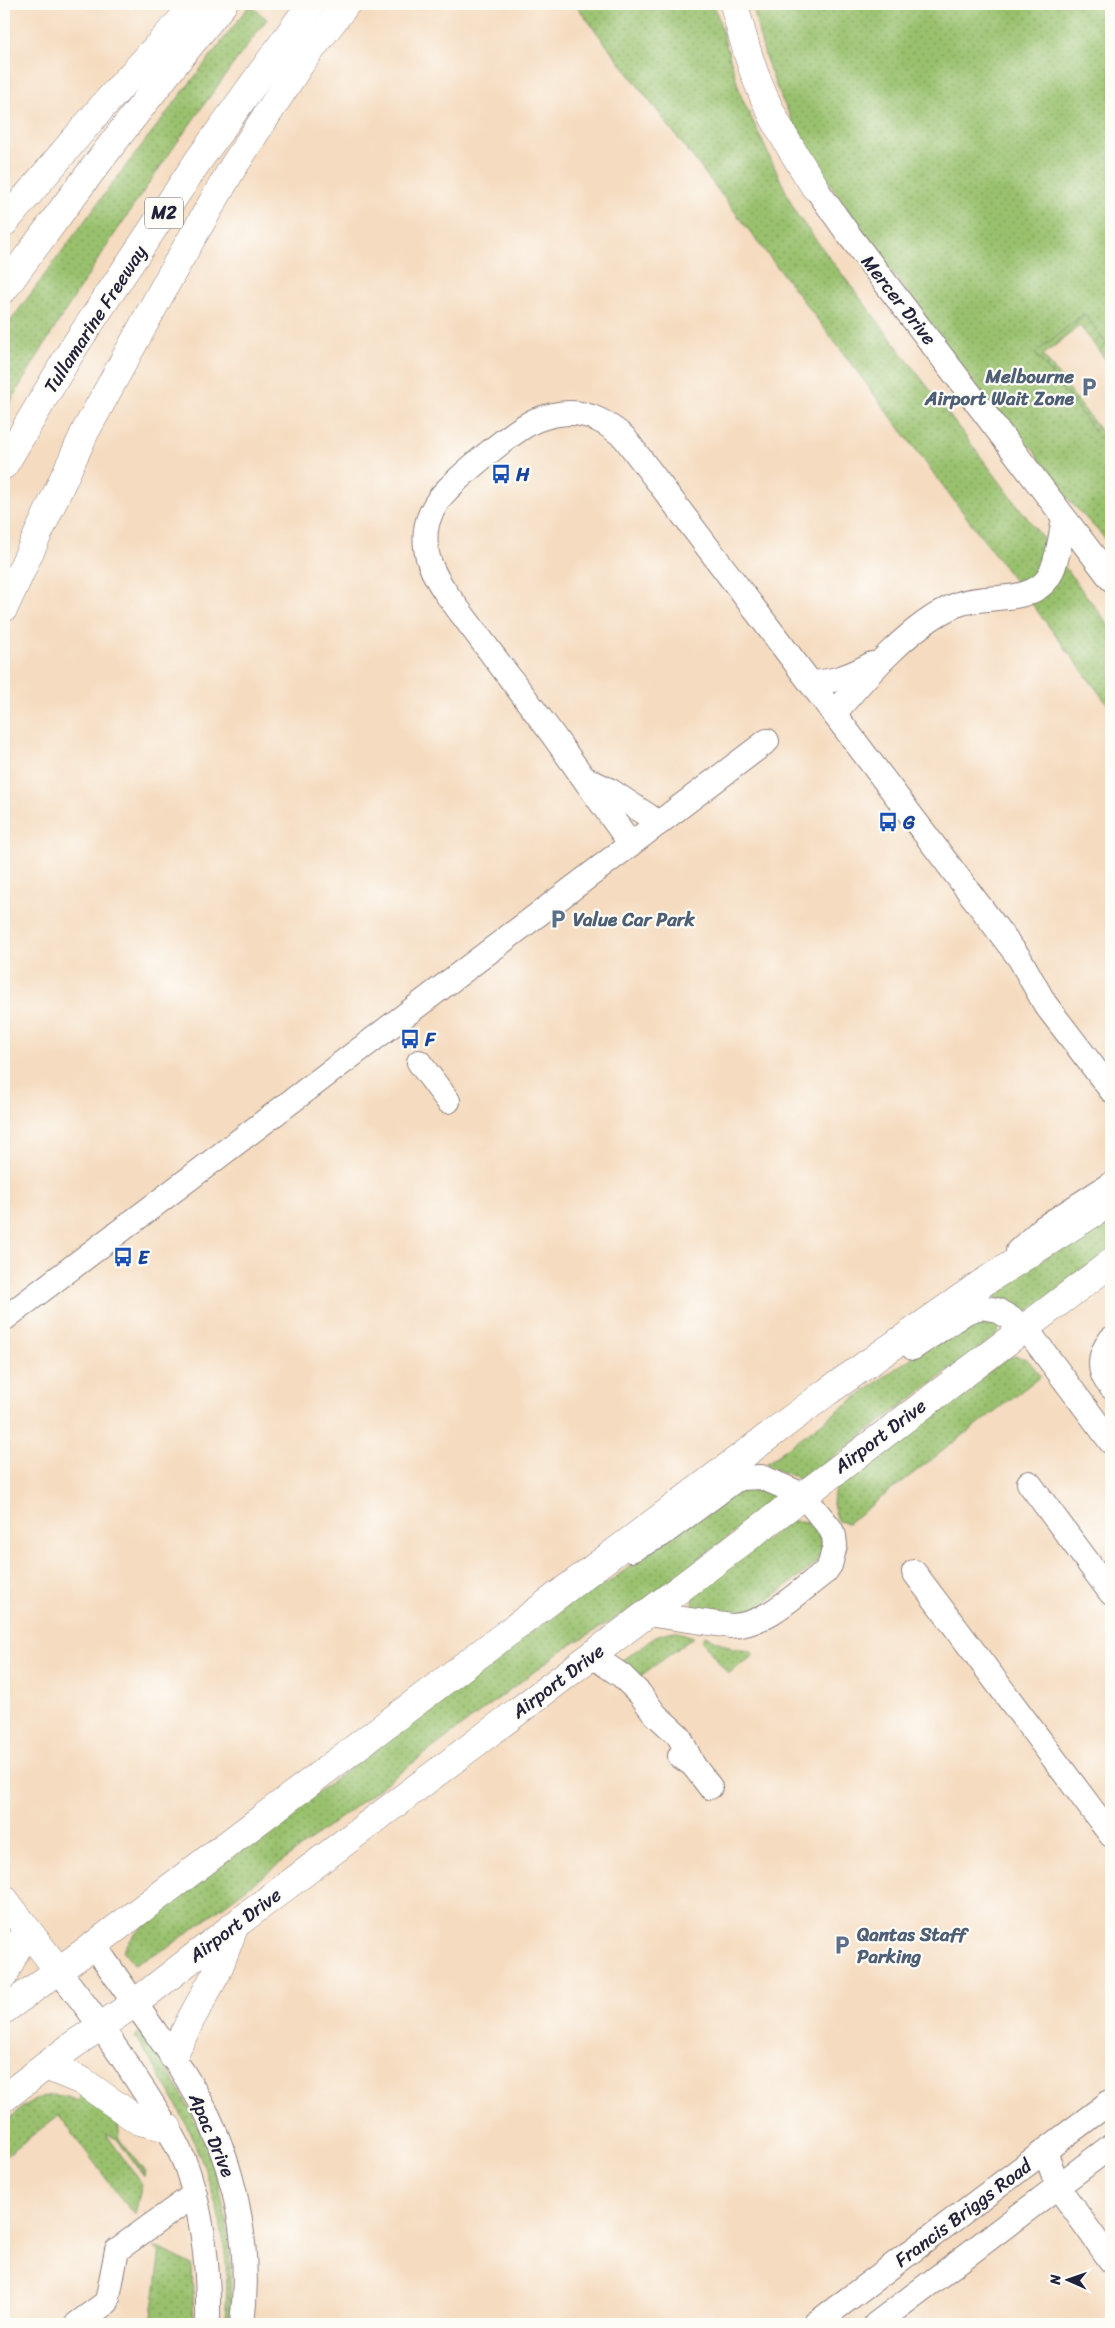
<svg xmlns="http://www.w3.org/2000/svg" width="1115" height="2328" viewBox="0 0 1115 2328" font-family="Sriracha,sans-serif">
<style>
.grass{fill:url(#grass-dots);stroke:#5e7254}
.garden{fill:url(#garden-furrows);stroke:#5e7254}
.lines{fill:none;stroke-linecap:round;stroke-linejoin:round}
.minor-casing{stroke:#8c7e7d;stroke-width:26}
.major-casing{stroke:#8c7e7d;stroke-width:29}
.highway-casing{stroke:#8c7e7d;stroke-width:29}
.minor{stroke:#fff;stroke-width:24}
.major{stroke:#fff;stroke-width:28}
.highway{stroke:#fff;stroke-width:28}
.labels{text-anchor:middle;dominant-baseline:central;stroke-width:4.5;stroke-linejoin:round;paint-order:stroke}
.shield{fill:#fdfcf7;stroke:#646373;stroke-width:1}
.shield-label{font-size:18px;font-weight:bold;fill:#22223b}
.street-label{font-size:19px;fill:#22223b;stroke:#fdfcf7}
.service-label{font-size:19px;font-weight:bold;fill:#4e5e75;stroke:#fdfcf7;text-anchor:start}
.transit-label{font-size:19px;font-weight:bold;fill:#164399;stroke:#fdfcf7;text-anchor:start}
</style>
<defs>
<pattern id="grass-dots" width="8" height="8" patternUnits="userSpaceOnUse" patternTransform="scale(1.25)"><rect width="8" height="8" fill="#99c16d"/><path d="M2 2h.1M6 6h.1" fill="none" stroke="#7c9c5b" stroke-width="1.8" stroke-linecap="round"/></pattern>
<pattern id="garden-furrows" width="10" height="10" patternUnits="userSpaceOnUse" patternTransform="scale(1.25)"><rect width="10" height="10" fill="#99c16d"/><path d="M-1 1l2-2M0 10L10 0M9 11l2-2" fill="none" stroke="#7c9c5b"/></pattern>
</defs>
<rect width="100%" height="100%" fill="#fdfcf7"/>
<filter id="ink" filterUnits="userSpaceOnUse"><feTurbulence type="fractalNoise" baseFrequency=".02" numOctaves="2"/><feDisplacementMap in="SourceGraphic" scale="10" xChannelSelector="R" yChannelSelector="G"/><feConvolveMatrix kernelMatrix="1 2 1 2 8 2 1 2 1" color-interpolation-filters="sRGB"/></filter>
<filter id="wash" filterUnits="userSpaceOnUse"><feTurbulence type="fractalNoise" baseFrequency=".0096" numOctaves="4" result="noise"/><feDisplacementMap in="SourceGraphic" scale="20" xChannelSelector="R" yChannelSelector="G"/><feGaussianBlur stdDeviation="1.12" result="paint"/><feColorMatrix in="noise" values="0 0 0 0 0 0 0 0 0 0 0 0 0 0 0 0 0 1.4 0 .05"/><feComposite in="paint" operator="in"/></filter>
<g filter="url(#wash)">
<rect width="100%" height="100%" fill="#f5dbbf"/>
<!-- grass -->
<g class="grass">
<path d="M 575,4 L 714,4 L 741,96 L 797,215 L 1111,628 L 1111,709 L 831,337 Z"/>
<path d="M 753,4 L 1111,4 L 1111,350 L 1084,314 L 1035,353 L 1111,453 L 1111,545 L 1054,484 L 1032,447 L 1025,449 C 974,382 922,315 873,246 C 819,168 768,100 753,4 Z"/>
<path d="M 250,5 L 267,19 C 172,145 83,276 4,413 L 4,330 L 112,184 Z"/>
<path d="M 1111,1215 L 1111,1249 L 1029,1311 L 1020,1312 L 996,1297 L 995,1292 L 999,1288 Z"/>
<path d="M 979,1317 L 997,1323 L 998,1334 L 803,1480 L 767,1466 L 767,1463 L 885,1376 L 961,1323 Z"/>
<path d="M 1015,1356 L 1027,1359 L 1041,1376 L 848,1523 L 838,1521 L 832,1501 L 836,1487 L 1007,1358 Z"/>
<path d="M 748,1485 L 774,1490 L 774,1503 L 636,1606 L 564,1649 L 170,1946 L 134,1964 L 123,1950 L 136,1933 L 157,1913 L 565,1606 L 612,1580 L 730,1491 Z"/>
<path d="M 791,1521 L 803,1521 L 819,1531 L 823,1548 L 814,1566 L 746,1616 L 690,1610 L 696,1589 Z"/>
<path d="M 675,1631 L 694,1637 L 636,1679 L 618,1663 L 660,1634 Z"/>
<path d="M 705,1635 L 733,1649 L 750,1651 L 753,1656 L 728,1674 L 702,1641 Z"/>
<path d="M 140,2031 C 152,2048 165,2064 175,2082 C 221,2162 236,2233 229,2324 L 224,2324 C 239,2223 191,2118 135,2037 Z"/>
<path d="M 83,2091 L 117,2113 L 120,2140 L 145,2172 L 144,2177 L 117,2139 L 106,2134 L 142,2184 L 135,2214 L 119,2196 L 59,2115 L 4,2157 L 4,2124 C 28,2102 45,2086 78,2101 Z"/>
<path d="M 154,2248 L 163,2250 L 190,2264 L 192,2267 L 194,2324 L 151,2324 L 160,2257 L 159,2253 Z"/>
</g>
<!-- garden -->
<path class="garden" d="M 1084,314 L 1111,350 L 1111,367 L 1080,326 L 1043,355 L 1111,445 L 1111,453 L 1035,353 Z"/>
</g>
<g filter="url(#ink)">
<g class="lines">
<defs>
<g id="minor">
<path d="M 815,187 L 849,235 L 1111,579"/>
<path d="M 811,683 C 834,682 852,675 872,664"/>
<path d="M 834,714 C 864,678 912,623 956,605 C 983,594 1022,604 1044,583 C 1057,571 1061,535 1064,518"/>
<path d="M 586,779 L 611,791 L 659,823"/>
<path d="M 630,843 L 550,731 L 446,593 C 433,574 423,555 426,530 C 427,519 433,508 439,499 C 455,479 513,430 536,420 C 547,416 559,413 570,413 C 591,413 608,424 624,437 L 1020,959 L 1045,1004 L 1111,1090"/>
<path d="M 419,1062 L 448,1101"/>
<path d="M 1018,1251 L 1043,1228 L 1111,1184"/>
<path d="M 4,1319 L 767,741"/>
<path d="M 1111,1339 C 1098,1355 1097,1372 1111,1387"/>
<path d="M 913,1348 L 966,1312 L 981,1307 L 997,1310 L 1025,1327 L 1111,1442"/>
<path d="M 1029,1483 L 1111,1593"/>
<path d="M 631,1550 L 661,1535 L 734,1481 L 742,1478 L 761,1477 L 803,1495 L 830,1528 L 834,1536 L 835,1545 L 830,1565 L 825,1572 C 798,1592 765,1626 731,1626 L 648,1614"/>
<path d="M 914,1572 L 1111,1835"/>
<path d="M 591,1655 L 622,1676 L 640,1694 L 655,1714 L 679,1736 L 693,1765"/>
<path d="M 680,1756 L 693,1765 L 710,1787"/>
<path d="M 94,1945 C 112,1971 130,1997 149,2023 C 170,2053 192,2083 208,2116 C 238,2181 251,2253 242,2324"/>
<path d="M 58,1970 C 90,2010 119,2051 146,2094 C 163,2121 181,2147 190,2178 C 205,2227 209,2274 208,2324"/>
<path d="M 1045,2151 L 1058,2187 L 1111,2261"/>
<path d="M 77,2324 L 107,2302 L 117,2250 L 195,2194"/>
<path d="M 815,2324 L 1111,2101"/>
<path d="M 876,2324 L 1111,2146"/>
</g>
<g id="major">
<path d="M 4,2010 L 94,1945 L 827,1392 L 984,1282 L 1111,1202"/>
<path d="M 173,2056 L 191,2019 L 217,1972 L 235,1925"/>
<path d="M 46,2066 L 82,2081 L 139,2121 L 168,2128"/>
<path d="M 4,2098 L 73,2045 L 135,2003 L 235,1925 L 1111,1263"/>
</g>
<g id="highway">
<path d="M 734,4 C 741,31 748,59 759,85 C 773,121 794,154 815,187"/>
<path d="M 4,223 L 102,107 L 196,4"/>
<path d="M 4,289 C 74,192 147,97 223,4"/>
<path d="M 4,465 L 72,350 L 198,161 L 311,4"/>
<path d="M 4,608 L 85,432 L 174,269 L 233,167 L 300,64 L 346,4"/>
<path d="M 4,1899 L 58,1970"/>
<path d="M 4,1975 L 26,1929"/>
</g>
</defs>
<!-- minor casing -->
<use href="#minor" class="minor-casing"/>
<!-- major casing -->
<use href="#major" class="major-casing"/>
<!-- highway casing -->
<use href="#highway" class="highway-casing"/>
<!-- minor -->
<use href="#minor" class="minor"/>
<!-- major -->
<use href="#major" class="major"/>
<!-- highway -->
<use href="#highway" class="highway"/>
</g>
</g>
<!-- icons -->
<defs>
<symbol id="parking-bare" viewBox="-9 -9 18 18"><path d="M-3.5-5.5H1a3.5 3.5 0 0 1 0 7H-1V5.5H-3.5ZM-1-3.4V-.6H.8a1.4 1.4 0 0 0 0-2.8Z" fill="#5c6f8a" stroke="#fdfcf7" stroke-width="2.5" paint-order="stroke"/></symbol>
<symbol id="bus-bare" viewBox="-9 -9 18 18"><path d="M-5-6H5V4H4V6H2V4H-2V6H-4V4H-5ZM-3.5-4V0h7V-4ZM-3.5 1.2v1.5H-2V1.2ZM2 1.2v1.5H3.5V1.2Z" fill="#1a4fb4" stroke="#fdfcf7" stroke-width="2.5" paint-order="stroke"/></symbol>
</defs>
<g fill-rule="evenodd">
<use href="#parking-bare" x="1075" y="373" width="28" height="28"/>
<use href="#bus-bare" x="487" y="460" width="28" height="28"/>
<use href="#bus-bare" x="874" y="808" width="28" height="28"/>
<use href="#parking-bare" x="544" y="905" width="28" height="28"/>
<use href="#bus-bare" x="396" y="1025" width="28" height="28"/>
<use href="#bus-bare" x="109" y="1243" width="28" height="28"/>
<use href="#parking-bare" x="828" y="1931" width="28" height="28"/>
</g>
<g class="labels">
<!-- shield labels -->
<rect class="shield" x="145" y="197.5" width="38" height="31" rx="4"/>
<g class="shield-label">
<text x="164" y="213">M2</text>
</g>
<!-- street labels -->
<g class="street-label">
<text transform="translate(899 300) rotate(52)">Mercer Drive</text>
<text transform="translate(95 319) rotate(-57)">Tullamarine Freeway</text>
<text transform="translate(880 1436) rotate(-37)">Airport Drive</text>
<text transform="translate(558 1681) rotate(-37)">Airport Drive</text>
<text transform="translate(235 1925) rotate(-37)">Airport Drive</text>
<text transform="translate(212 2135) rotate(67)">Apac Drive</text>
<text transform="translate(963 2213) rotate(-37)">Francis Briggs Road</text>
</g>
<!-- service labels -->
<g class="service-label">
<text x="1074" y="376" text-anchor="end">Melbourne<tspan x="1074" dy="22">Airport Wait Zone</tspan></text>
<text x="573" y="919">Value Car Park</text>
<text x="857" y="1934">Qantas Staff<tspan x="857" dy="22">Parking</tspan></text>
</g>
<!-- transit labels -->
<g class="transit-label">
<text x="516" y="474">H</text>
<text x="903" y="822">G</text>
<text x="425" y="1039">F</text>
<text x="138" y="1257">E</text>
</g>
</g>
<!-- margin -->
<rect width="1115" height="2328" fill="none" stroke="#fdfcf7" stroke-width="20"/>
<!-- north arrow -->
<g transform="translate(1068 2280) rotate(272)" stroke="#fdfcf7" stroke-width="4" paint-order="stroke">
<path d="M0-4L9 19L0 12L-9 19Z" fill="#22223b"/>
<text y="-8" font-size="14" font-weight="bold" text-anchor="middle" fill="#22223b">N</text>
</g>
</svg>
